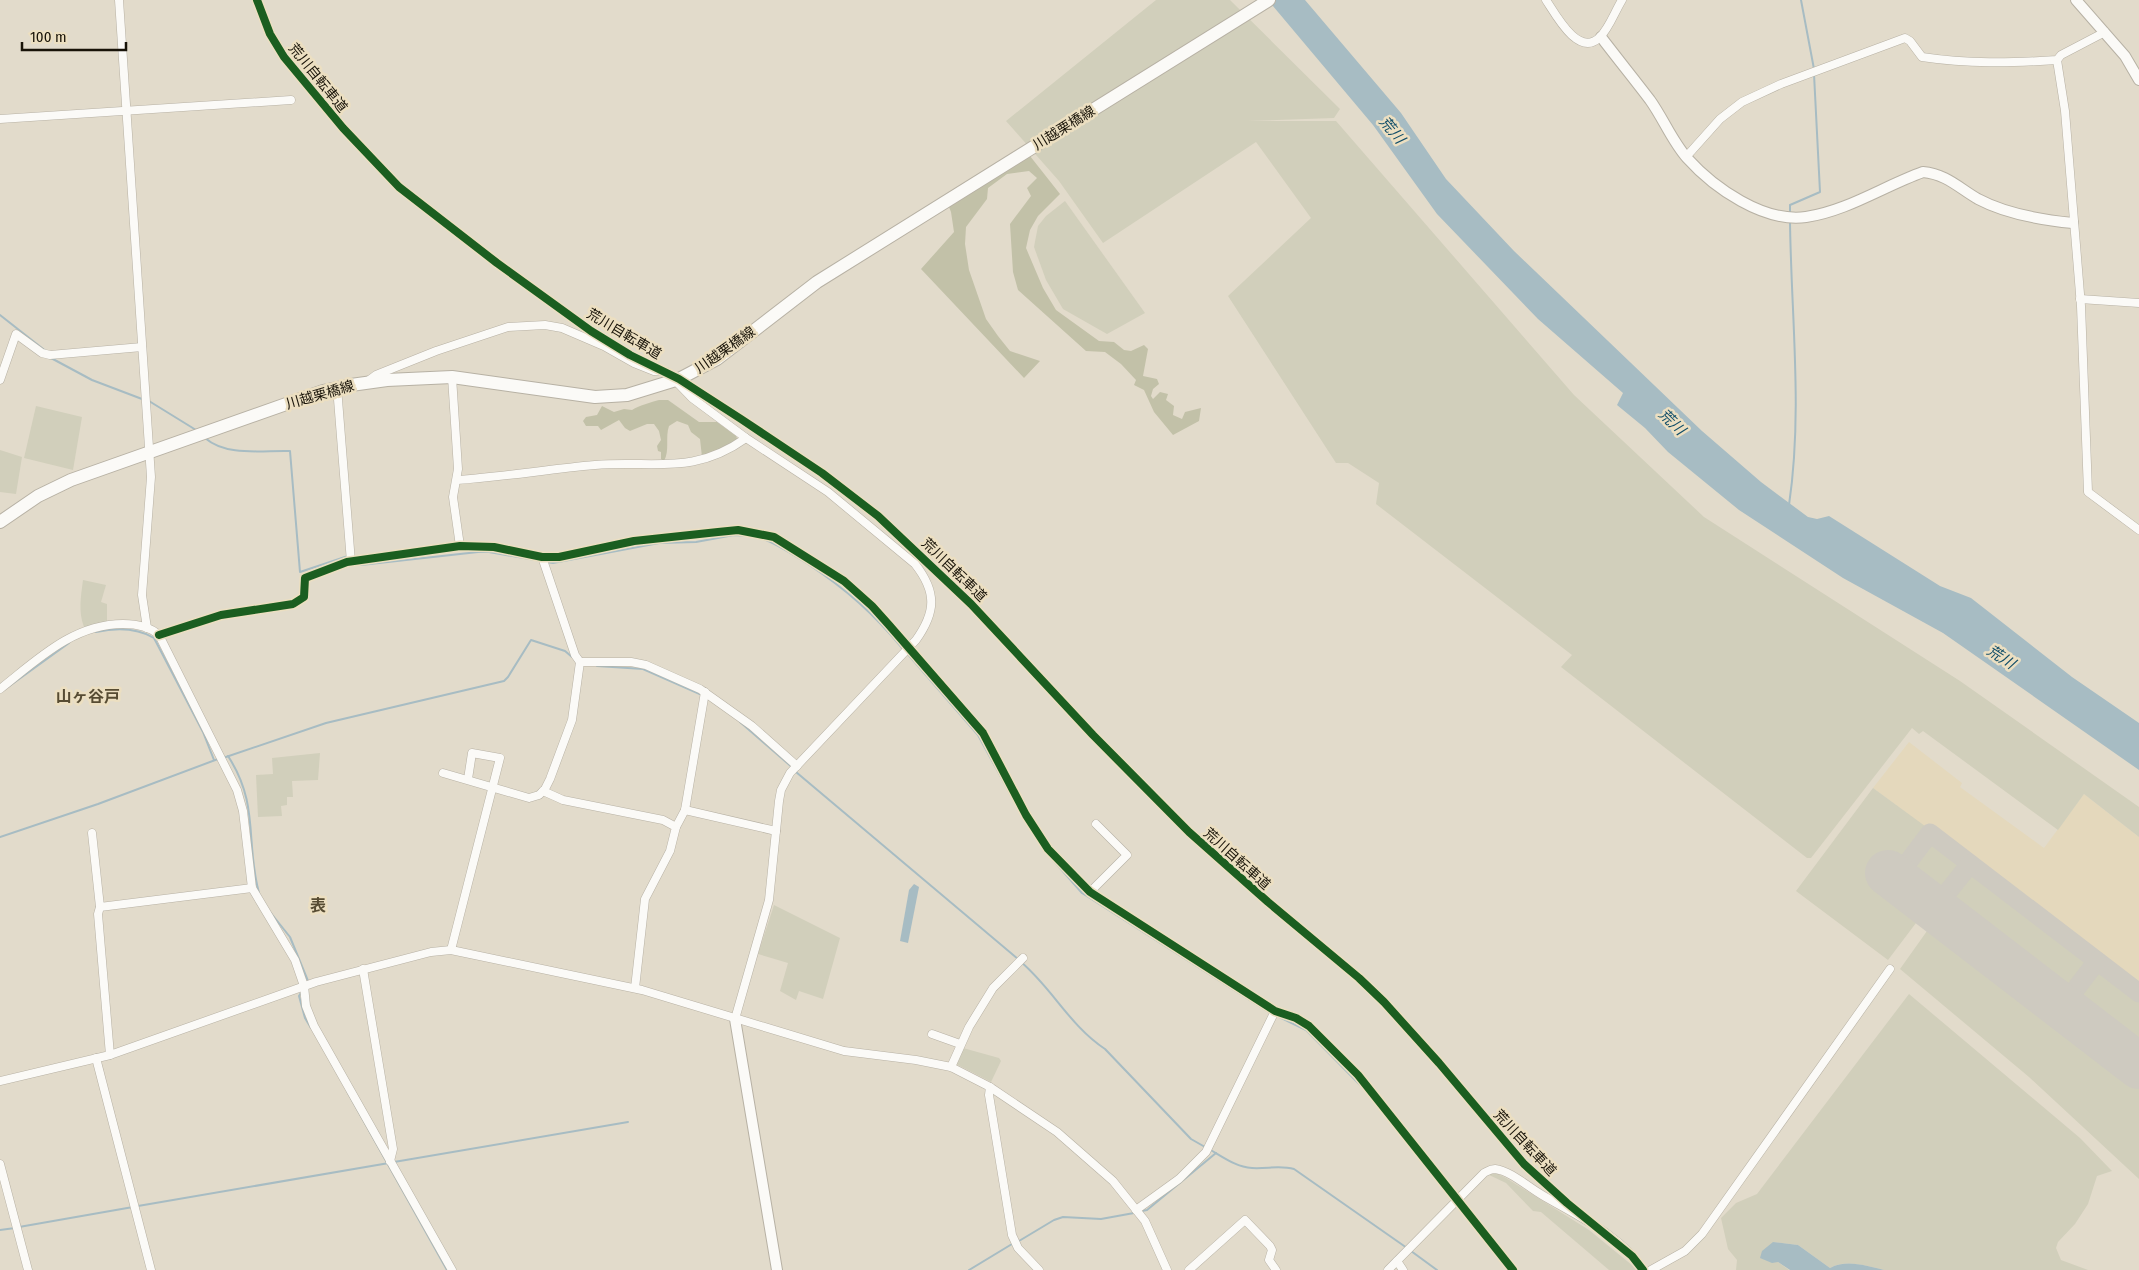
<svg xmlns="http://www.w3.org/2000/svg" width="2139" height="1270" viewBox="0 0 2139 1270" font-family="'Fira Sans Condensed','Noto Sans JP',sans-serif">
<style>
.built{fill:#e4d8bc}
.green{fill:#d1cfbb}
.forest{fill:#c2c1a8}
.water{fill:#a7bcc3}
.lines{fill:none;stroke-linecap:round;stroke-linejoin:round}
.stream{stroke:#a7bcc3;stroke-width:2}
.taxiway{stroke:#cecac0;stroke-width:19}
.runway{stroke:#cecac0;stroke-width:46}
.minor-casing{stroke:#b7b1a4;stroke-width:9}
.tertiary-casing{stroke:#b7b1a4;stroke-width:12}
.primary-casing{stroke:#b7b1a4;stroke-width:14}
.minor{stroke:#fbfaf7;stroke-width:8}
.tertiary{stroke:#fbfaf7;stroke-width:10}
.primary{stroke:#fbfaf7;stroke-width:12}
.cycleway-casing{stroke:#ecdfc1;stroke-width:11}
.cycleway{stroke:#1b5e20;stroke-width:8}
.labels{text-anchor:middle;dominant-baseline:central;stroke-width:5;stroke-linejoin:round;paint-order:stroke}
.street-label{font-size:14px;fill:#181308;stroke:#ecdfc1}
.water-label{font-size:15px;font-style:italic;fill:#104d68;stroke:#ecdfc1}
.quarter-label{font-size:16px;font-weight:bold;fill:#574c33;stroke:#ecdfc1}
</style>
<rect width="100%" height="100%" fill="#e2dbcb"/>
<!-- built -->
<path class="built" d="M 1909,742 L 1962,783 L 1960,787 L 2044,848 L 2084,794 L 2139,837 L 2139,986 L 1873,788 Z"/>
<!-- green -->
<g class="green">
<path d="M 1156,0 L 1230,0 L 1340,109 L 1334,118 L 1247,121 L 1336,121 L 1574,395 L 1704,517 L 1960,681 L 2139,807 L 2139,837 L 2084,794 L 2058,830 L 1923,731 L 1919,734 L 1912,728 L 1811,858 L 1807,858 L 1561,667 L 1572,655 L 1376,504 L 1379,483 L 1348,463 L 1336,463 L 1228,296 L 1311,218 L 1256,142 L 1103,243 L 1059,181 L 1006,121 Z"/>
<path d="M 1065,201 L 1145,313 L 1107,334 L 1063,309 L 1046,280 L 1034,247 L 1038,226 L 1046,216 Z"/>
<path d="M 36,406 L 82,417 L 73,470 L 24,458 Z"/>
<path d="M 0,450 L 22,457 L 16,494 L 0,492 Z"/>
<path d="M 83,580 L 106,585 L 101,602 L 107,604 L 107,622 L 84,627 C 78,611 81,596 83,580 Z"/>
<path d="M 320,753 L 318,780 L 292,781 L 293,797 L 287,797 L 287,805 L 281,806 L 282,816 L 258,817 L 256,775 L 273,774 L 272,758 Z"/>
<path d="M 1873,788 L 1929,829 L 1900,865 L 1893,861 L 1877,884 L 1922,915 L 1888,960 L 1796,891 Z"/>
<path d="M 1930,841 L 1960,862 L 1938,892 L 1908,871 Z"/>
<path d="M 1971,872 L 2087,963 L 2063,991 L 1949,901 Z"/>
<path d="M 774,905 L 840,938 L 823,999 L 799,991 L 796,1000 L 780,991 L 788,963 L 758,954 Z"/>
<path d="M 1932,924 L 2139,1082 L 2139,1179 L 2029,1077 L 1900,969 Z"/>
<path d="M 2098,971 L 2139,1002 L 2139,1050 L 2075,1001 Z"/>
<path d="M 1909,994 L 2080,1138 L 2112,1171 L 2097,1176 L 2088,1204 L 2075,1224 L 2058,1242 L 2056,1248 L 2061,1260 L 2088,1270 L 1884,1270 C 1866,1266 1846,1259 1830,1268 L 1798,1245 L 1773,1242 L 1778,1262 L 1789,1270 L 1736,1270 L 1737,1260 L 1728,1249 L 1721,1218 L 1736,1203 L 1757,1194 Z"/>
<path d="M 963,1048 L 999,1058 L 1001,1061 L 991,1082 L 954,1063 Z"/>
<path d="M 1487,1174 L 1498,1174 L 1506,1178 L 1589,1230 L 1638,1270 L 1609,1270 L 1541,1212 L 1533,1211 L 1506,1183 Z"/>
</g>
<!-- forest -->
<g class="forest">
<path d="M 1030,156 L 1060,194 L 1038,216 L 1030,230 L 1026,248 L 1043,288 L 1056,310 L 1099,341 L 1114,342 L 1124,350 L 1131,351 L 1144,345 L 1148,349 L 1143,376 L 1157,379 L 1159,384 L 1153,389 L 1151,396 L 1153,399 L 1160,392 L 1168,394 L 1166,400 L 1174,406 L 1173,415 L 1182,419 L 1185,412 L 1201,408 L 1199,421 L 1173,435 L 1154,412 L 1144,390 L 1134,385 L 1136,380 L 1121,364 L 1105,352 L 1086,351 L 1018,290 L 1013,272 L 1010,224 L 1031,196 L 1027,188 L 1037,178 L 1029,171 L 1007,174 L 988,188 L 987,199 L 966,227 L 965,244 L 969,270 L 986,319 L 998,336 L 1010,351 L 1040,361 L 1024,378 L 921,269 L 954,232 L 951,212 L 949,207 Z"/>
<path d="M 659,400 L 668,400 L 699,422 L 717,422 L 736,436 L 738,441 L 702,457 L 700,439 L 691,432 L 688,425 L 677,421 L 669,426 C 665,437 670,451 664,461 L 661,459 L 661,452 L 658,451 L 657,446 L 661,440 L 659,431 L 654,424 L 647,424 L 630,431 L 625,428 L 619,420 L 601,430 L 598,426 L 586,426 L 583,421 L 586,417 L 597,415 L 602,406 L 614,412 L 624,409 L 632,410 C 638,406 652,402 659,400 Z"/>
</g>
<!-- water -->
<g class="water">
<path d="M 1268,0 L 1305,0 L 1401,113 L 1446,179 L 1514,251 L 1702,431 L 1761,482 L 1808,517 L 1817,519 L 1829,516 L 1940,586 L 1971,598 L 2072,677 L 2139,723 L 2139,770 L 1943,633 L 1843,578 L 1739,510 L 1668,452 L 1645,428 L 1617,405 L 1623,393 L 1538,319 L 1437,214 L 1373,125 Z"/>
<path d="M 914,884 L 919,887 L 908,943 L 900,941 L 909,890 Z"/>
<path d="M 1773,1242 L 1798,1245 L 1830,1268 C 1847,1259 1866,1266 1884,1270 L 1790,1270 L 1778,1262 L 1772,1263 L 1760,1258 L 1762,1251 Z"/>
</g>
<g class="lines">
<!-- stream -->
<g class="stream">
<path d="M 1801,0 L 1814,69"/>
<path d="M 1790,213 L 1790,205 L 1820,192 L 1814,74"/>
<path d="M 0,315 L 47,352"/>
<path d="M 51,358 L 92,380 L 142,399"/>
<path d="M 149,401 L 196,430"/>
<path d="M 205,438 C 227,457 263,450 290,451 L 300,572 L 348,556"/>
<path d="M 1789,505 C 1803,411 1791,315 1790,221"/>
<path d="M 761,538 C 778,544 792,554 808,564 C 847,590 873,613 903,649"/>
<path d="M 546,562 L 553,563 L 659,543 L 696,542 L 734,535 L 749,536"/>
<path d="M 358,563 L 361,565 L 478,552 L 489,552 L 541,561"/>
<path d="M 96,632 C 115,628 137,628 154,638 L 203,732 L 214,760"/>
<path d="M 906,652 L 978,735 L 1019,810"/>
<path d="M 597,666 L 643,669 L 702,695"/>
<path d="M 8,687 L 69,643"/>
<path d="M 740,722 L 793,768"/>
<path d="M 228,756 C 260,805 245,842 259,893"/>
<path d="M 223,758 L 326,723 L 504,681 L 508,677 L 531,640 L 565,651 L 572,657"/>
<path d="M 796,772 L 1018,959"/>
<path d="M 0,837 L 98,804 L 218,759"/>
<path d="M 1046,852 L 1082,893 L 1270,1013"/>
<path d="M 270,912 L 290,937 L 308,981"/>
<path d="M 1021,962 C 1052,988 1070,1026 1105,1049 L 1191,1139 L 1205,1147"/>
<path d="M 302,991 L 299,996 L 305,1018 L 311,1028"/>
<path d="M 1275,1015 L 1306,1030 L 1368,1093"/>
<path d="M 347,1091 L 447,1270"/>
<path d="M 1209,1149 C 1223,1157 1236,1167 1252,1168 C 1267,1169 1280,1165 1294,1169 L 1407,1248"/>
<path d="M 394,1162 L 628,1122"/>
<path d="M 1431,1173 L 1453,1201"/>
<path d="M 1456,1204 L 1462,1212"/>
<path d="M 138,1206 L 389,1163"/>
<path d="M 1142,1211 L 1147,1210 L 1216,1153"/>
<path d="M 19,1227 L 133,1207"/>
<path d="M 0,1230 L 15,1228"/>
<path d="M 1019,1241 L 1054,1220 L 1063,1217 L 1101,1219 L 1134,1213"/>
<path d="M 1411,1251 L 1437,1270"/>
<path d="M 969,1270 L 1012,1244"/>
</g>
<!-- taxiway -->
<g class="taxiway">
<path d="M 1896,878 L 1930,833 L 2139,993"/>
<path d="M 1935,908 L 1970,864"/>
<path d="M 2062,1007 L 2097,961"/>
</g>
<!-- runway -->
<path class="runway" d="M 1888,873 L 2139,1066"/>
<defs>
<g id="minor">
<path d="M 119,0 L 151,477 L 142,595 L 147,628"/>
<path d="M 1546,0 C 1556,15 1578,57 1599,38 C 1609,29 1615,11 1622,0"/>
<path d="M 2057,60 L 2065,111 L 2081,306 L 2088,492 L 2139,530"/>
<path d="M 0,119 L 291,100"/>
<path d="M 1686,157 L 1720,119 L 1742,102 L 1781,84 L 1905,38 L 1910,41 L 1922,57 C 1968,64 2011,63 2057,60 L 2061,55 L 2105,32"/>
<path d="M 2080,299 L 2139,303"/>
<path d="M 452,377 L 458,469 L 453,497 L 460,546"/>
<path d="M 0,380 L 16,334 L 42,353 L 50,355 L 142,347"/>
<path d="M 368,381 L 376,375 L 436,351 L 508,327 L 545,325 L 562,328 L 604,346 L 634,363 L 654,371 L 667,372 L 692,398 L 746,438 L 828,492 L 915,564 C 937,592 936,612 916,640 L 790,773 L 781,790 L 779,801 L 769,900 L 735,1019"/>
<path d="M 337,387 L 351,562"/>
<path d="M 457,480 C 503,477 549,469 595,465 C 653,460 693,476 746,438"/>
<path d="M 542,557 L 575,655 L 580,662"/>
<path d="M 159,635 L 221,615 L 293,604 L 304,597 L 305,578 L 347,562 L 460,546 L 494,547 L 542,557 L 559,557 L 634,541 L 718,532 L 738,530 L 774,537 L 844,581 L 872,606 L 889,625 L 983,733 L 1026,815 L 1048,849 L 1090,892 L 1275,1011 L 1296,1018 L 1309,1026 L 1358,1075 L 1513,1270"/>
<path d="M 0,689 C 37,660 73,624 123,624 C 136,624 149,626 159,635 L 237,790 L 243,811 L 252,888 L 295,960 L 304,986 L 306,1006 L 314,1026 L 452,1270"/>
<path d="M 443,773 L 529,798 L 539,795 L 545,789 L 550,779 L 572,720 L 580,662 L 631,662 L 646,665 L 700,689 L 752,726 L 797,766"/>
<path d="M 543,791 L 563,800 L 663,820 L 676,827 L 670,851 L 645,899 L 635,988"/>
<path d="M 685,810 L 776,831"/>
<path d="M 676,827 L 685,810 L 705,692"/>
<path d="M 92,833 L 100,907"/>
<path d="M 1090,892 L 1127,855 L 1096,824"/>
<path d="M 451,950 L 500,758 L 472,753 L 468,779"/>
<path d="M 363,969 L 393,1149 L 390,1161"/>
<path d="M 932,1034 L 960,1044"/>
<path d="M 110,1055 L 98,914 L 100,907 L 252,888"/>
<path d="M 96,1058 L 151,1270"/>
<path d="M 951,1067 L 969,1027 L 993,988 L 1023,958"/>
<path d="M 0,1081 L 110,1055 L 316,982 L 431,952 L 451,950 L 642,990 L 844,1051 L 916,1060 L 951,1067 L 990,1087 L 1057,1132 L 1113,1181 L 1145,1221 L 1167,1270"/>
<path d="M 990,1087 L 989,1095 L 1012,1235 L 1018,1248 L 1039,1270"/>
<path d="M 0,1164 L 28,1270"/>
<path d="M 1136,1210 L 1179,1179 L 1206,1152 L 1275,1011"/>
<path d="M 1397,1261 L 1403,1270"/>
<path d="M 1189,1270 L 1245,1220 L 1270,1246 L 1272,1250 L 1269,1260 L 1276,1270"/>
<path d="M 1388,1270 L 1484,1173 C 1488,1171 1490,1169 1495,1169 C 1511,1171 1528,1187 1542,1195 C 1574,1214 1624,1237 1643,1270"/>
<path d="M 1651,1270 L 1685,1251 L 1702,1234 L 1890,969"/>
</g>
<g id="tertiary">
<path d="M 2076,0 L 2125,56 L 2139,80"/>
<path d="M 1601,37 C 1617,58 1634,79 1650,100 C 1663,118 1672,141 1687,158 C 1714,188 1764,223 1806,217 C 1847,211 1884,186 1923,172 C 1946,174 1959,188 1978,199 C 2006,214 2042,220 2073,223"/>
<path d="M 735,1019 L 777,1270"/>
</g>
<path id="primary" d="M 0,522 L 38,496 L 71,480 L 323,391 L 351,385 L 387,380 L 452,377 L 595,397 L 627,395 L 679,379 L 717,359 L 817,282 L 1269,0"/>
</defs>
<!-- minor casing -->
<use href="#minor" class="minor-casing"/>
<!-- tertiary casing -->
<use href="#tertiary" class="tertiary-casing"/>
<!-- primary casing -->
<use href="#primary" class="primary-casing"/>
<!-- minor -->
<use href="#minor" class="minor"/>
<!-- tertiary -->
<use href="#tertiary" class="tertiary"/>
<!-- primary -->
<use href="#primary" class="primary"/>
<defs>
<g id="cycleway">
<path d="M 257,0 L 270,34 L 284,57 L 343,128 L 399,187 L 497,263 L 591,331 L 630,355 L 679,379 L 741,419 L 822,473 L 878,516 L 971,604 L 1093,735 L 1189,832 L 1268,902 L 1359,978 L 1384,1002 L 1439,1063 L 1524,1164 L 1567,1203 L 1632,1256 L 1643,1270"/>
<path d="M 159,635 L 221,615 L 293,604 L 304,597 L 305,578 L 347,562 L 460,546 L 494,547 L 542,557 L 559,557 L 634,541 L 718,532 L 738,530 L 774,537 L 844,581 L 872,606 L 889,625 L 983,733 L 1026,815 L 1048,849 L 1090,892 L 1275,1011 L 1296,1018 L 1309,1026 L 1358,1075 L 1513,1270"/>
</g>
</defs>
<!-- cycleway casing -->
<use href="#cycleway" class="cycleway-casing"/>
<!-- cycleway -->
<use href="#cycleway" class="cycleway"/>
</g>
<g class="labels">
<!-- street labels -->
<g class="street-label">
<text transform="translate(318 78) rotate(51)">荒川自転車道</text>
<text transform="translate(1064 128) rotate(-32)">川越栗橋線</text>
<text transform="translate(624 334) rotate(31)">荒川自転車道</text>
<text transform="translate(725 350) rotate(-35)">川越栗橋線</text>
<text transform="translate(320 395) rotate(-16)">川越栗橋線</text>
<text transform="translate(954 570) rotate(44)">荒川自転車道</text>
<text transform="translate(1237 859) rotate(42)">荒川自転車道</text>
<text transform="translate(1525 1143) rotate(47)">荒川自転車道</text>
</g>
<!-- water labels -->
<g class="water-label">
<text transform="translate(1392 130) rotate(50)">荒川</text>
<text transform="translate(1672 422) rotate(44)">荒川</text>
<text transform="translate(2001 657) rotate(33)">荒川</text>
</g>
<!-- quarter labels -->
<g class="quarter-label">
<text x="88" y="696">山ヶ谷戸</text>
<text x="318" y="905">表</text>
</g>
</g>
<!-- scale -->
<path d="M22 42v8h104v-8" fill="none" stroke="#181308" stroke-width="2.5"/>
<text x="30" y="42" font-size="15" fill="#181308" stroke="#ecdfc1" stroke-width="4" paint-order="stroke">100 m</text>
</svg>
